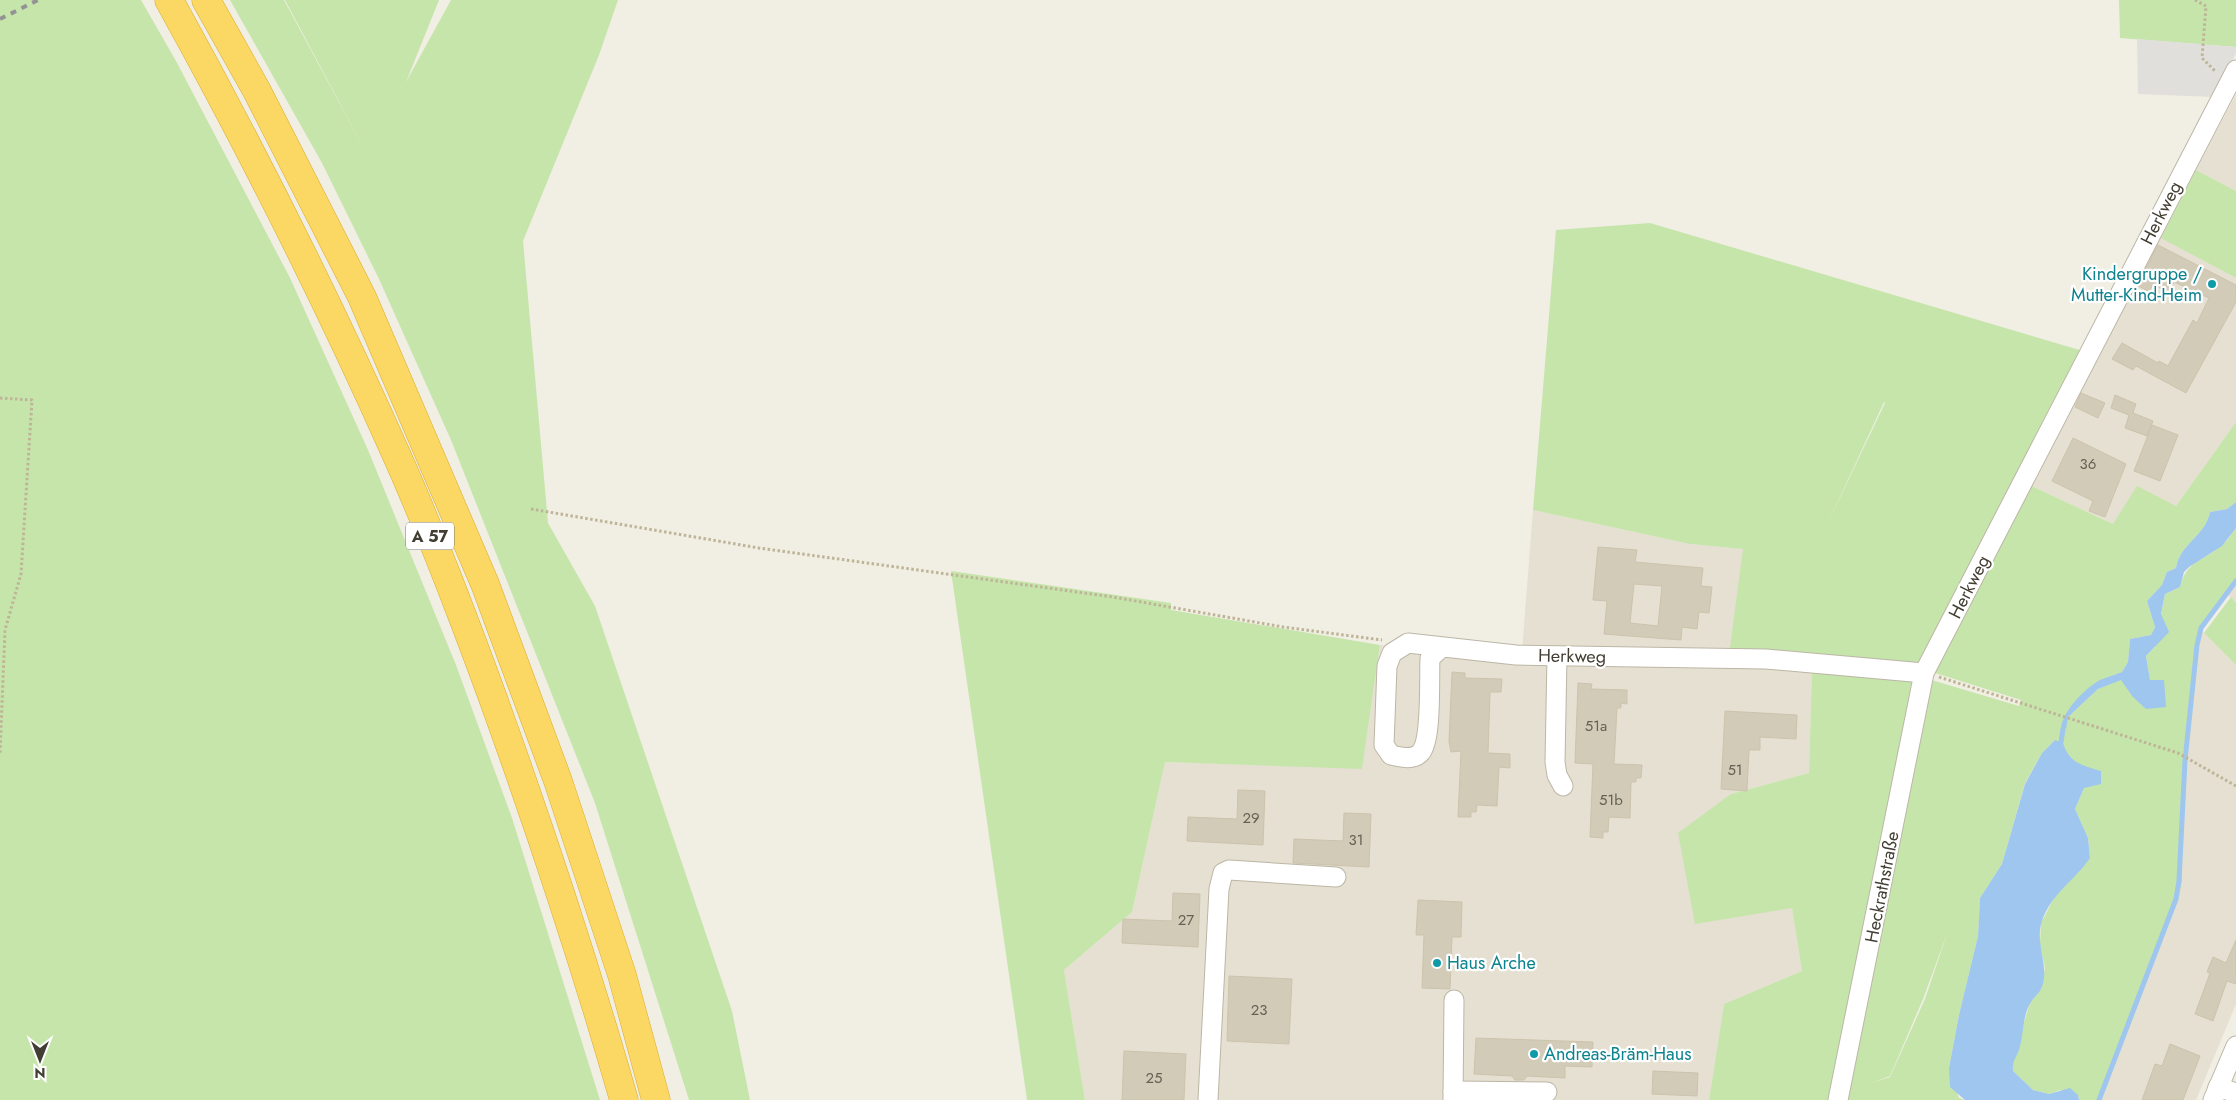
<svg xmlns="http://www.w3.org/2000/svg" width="2236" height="1100" viewBox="0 0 2236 1100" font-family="Jost,sans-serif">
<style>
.residential{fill:#e5e0d1}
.green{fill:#c6e5ab;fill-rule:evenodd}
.parking{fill:#e1dfdb}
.water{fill:#9ec6ee}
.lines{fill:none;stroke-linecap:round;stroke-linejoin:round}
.stream{stroke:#9ec6ee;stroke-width:5}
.building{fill:#d2cbb8;stroke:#cdc3ac;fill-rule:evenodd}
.minor-casing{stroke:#bcb6a6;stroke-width:21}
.highway-casing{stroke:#daac33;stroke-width:29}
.path{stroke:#beb497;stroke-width:3;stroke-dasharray:2.5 2.5;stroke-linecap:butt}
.minor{stroke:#fff;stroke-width:19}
.highway{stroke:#fbd763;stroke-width:28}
.rail{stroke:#939393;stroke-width:4;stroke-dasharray:6 6;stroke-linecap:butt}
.culture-dot{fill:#0f9aa8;stroke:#fff;stroke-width:2}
.labels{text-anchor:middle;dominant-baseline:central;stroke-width:4.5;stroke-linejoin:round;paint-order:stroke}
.number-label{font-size:15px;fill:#666154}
.shield{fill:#fff;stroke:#7b7870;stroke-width:1}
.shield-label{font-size:16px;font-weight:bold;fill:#423e33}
.street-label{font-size:18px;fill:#423e33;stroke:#fff}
.culture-label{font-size:18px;fill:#0d838f;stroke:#fff;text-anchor:start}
</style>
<rect width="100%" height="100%" fill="#f1eee3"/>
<!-- residential -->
<g class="residential">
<path d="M 2236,94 L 2236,191 L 2196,170 Z"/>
<path d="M 2155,234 L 2236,278 L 2236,422 L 2176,506 L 2113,524 L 2027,484 Z"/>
<path d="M 1533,510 L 1690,544 L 1744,549 L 1729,654 L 1522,651 Z"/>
<path d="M 2236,579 L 2236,603 L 2225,592 Z"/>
<path d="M 2199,628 L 2236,665 L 2236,1004 L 2196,1100 L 2098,1100 L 2182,880 L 2183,757 L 2195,646 Z"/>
<path d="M 1380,645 L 1445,653 L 1812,668 L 1809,773 L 1731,794 L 1792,907 L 1802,971 L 1724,1004 L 1709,1100 L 1085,1100 L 1064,970 L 1132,912 L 1165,762 L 1362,768 Z"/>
</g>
<!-- green -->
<g class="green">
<path d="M 0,0 L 141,0 L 176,61 L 290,278 L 368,450 L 456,665 L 512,818 L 600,1100 L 0,1100 Z"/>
<path d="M 230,0 L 284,0 L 371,162 L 285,0 L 439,0 L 406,82 L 451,0 L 618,0 L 599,55 L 523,241 L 548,523 L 595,606 L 732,1011 L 750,1100 L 689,1100 L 595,803 L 451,440 L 379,279 L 322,163 Z"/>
<path d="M 2119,0 L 2236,0 L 2236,47 L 2120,38 Z"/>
<path d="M 2196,170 L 2236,191 L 2236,278 L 2161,238 Z"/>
<path d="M 1650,223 L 2083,351 L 2053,402 L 1920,665 L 1729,654 L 1743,549 L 1690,544 L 1533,510 L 1556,230 ZM 1884,402 L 1885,403 L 1827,525 Z"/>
<path d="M 2236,422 L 2236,502 L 2227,509 L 2210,512 C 2205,537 2180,543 2176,568 L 2167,572 L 2162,585 L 2147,601 L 2155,627 L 2151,635 L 2130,639 L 2128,662 L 2122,672 L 2099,681 L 2068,717 L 2098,689 L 2121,679 L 2132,696 L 2150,680 L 2146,656 L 2155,647 L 2165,594 L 2180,587 C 2187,560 2202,562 2221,546 C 2227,542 2231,534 2236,528 L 2236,578 L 2199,628 L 2195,646 L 2183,757 L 2182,880 L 2178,900 L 2113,1057 L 2098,1100 L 2079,1100 L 2078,1095 L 2060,1090 L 2049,1094 L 2033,1090 L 2013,1071 L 2012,1062 L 2019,1049 L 2021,1032 L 2030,1003 L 2041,989 L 2045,968 L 2040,944 L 2041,923 L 2054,898 L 2090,858 L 2088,838 L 2075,809 L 2084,788 L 2077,764 L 2055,740 L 2042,753 L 2025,783 L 2002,864 L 1980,898 L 1978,936 L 1959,1015 L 1949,1068 L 1959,1098 L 1965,1100 L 1709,1100 L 1724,1004 L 1802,971 L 1792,908 L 1695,924 L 1678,833 L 1731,794 L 1809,773 L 1812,668 L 1918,676 L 2019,706 L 2021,700 L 1932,672 L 2027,484 L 2113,524 L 2137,486 L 2176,506 ZM 1948,931 L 1925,999 L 1890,1077 L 1872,1083 L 1890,1076 L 1923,999 Z"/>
<path d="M 951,571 L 1171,603 L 1171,610 L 1380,645 L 1362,769 L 1165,762 L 1132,912 L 1064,970 L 1085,1100 L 1027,1100 Z"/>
<path d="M 2231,597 L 2236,603 L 2236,665 L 2204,633 Z"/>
</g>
<!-- parking -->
<path class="parking" d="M 2137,39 L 2236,47 L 2236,53 L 2214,97 L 2138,94 Z"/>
<!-- water -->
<g class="water">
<path d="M 2236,502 L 2236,528 L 2222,546 L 2189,567 L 2184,572 L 2180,587 L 2165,594 L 2161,614 L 2169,632 L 2146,656 L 2150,680 L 2164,680 L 2166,707 L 2146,709 L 2132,696 L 2121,680 L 2098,689 L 2068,717 L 2066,729 L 2061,728 C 2063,711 2084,689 2100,680 C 2107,677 2115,675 2122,672 L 2128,662 L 2130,639 L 2151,635 L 2155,627 L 2147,601 L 2162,585 L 2167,572 L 2176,568 C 2180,543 2205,537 2210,512 L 2227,509 Z"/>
<path d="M 2055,740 L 2063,743 C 2069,763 2083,766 2101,771 L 2101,784 L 2084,788 L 2075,809 L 2088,838 L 2090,858 C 2075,880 2051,894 2042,921 C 2034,944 2051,967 2041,989 C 2039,994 2034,997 2031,1002 C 2022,1016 2024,1034 2019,1050 C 2016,1058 2012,1061 2013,1071 L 2033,1090 L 2049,1094 L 2070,1088 L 2078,1095 L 2079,1100 L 1965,1100 L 1950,1087 L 1949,1068 L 1959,1015 L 1978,936 L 1980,898 L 2002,864 L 2025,784 L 2042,753 Z"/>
</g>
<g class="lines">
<!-- stream -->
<g class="stream">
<path d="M 2061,742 L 2063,729"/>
<path d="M 2099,1100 L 2176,899 L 2179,881 L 2185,760 L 2197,645 L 2201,628 L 2236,581"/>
</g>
</g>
<!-- building -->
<g class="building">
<path d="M 2158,245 L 2236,285 L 2236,302 L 2186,393 L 2136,366 L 2133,370 L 2112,359 L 2122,343 L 2158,363 L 2159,361 L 2168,366 L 2193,320 L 2197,323 L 2209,298 L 2174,282 L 2169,293 L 2153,284 L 2149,292 L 2137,285 Z"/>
<path d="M 2081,393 L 2105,403 L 2098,418 L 2075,407 Z"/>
<path d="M 2115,395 L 2136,404 L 2133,413 L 2153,421 L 2147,436 L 2125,428 L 2129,415 L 2111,408 Z"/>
<path d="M 2152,425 L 2178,435 L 2160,481 L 2134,471 Z"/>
<path d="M 2073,438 L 2126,464 L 2105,517 L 2089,511 L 2093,501 L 2052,481 Z"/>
<path d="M 1598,547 L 1637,550 L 1635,562 L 1703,568 L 1701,586 L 1712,587 L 1709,613 L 1699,612 L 1697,629 L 1682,627 L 1681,640 L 1604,634 L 1607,601 L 1593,600 ZM 1634,584 L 1662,586 L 1658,626 L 1630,623 Z"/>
<path d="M 1452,672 L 1465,673 L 1465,678 L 1502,679 L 1501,692 L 1490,692 L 1488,753 L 1510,754 L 1510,768 L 1499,767 L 1497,806 L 1477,805 L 1476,812 L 1471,812 L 1471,817 L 1458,817 L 1461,751 L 1451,752 L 1449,741 Z"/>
<path d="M 1578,683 L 1592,684 L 1591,689 L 1627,690 L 1627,704 L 1621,703 L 1621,708 L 1617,708 L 1614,764 L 1642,765 L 1641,778 L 1636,778 L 1636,782 L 1631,782 L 1630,818 L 1609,817 L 1608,832 L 1603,832 L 1603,838 L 1590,837 L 1593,764 L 1575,763 Z"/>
<path d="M 1725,711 L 1797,715 L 1796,739 L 1760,737 L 1760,750 L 1749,750 L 1747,791 L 1721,789 Z"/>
<path d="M 1238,790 L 1265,791 L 1263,845 L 1187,841 L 1188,817 L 1237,819 Z"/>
<path d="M 1344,813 L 1371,814 L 1369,867 L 1293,863 L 1294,839 L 1343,841 Z"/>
<path d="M 1173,893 L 1200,894 L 1198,947 L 1122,943 L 1123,919 L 1172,921 Z"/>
<path d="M 1418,900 L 1462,902 L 1461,937 L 1452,937 L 1450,989 L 1422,988 L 1424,935 L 1416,935 Z"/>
<path d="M 2236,940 L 2236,984 L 2227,981 L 2213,1021 L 2195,1014 L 2210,973 L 2207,972 L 2213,957 L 2226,963 Z"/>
<path d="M 1229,976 L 1292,979 L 1289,1044 L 1227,1041 Z"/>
<path d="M 1476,1038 L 1593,1042 L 1592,1067 L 1565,1066 L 1565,1078 L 1527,1076 L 1524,1080 L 1515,1080 L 1512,1076 L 1474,1074 Z"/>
<path d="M 2170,1044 L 2200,1056 L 2183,1100 L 2142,1100 L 2155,1064 L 2162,1066 Z"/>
<path d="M 1124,1051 L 1186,1054 L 1184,1100 L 1122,1100 Z"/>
<path d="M 1653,1071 L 1698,1073 L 1697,1096 L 1652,1094 Z"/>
</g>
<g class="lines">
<defs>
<g id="minor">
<path d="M 1441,648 L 1430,658 C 1429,678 1432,739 1421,752 C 1414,761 1400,757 1391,755 L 1384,745 L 1387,666 L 1392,653 L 1408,643 L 1516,655 L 1766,659 L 1924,673"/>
<path d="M 1557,656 L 1555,762 L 1557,775 L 1563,786"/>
<path d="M 2218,1087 L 2236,1093"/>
<path d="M 1453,1091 L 1547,1092"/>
<path d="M 1208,1100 L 1219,889 L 1223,873 L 1229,870 L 1336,877"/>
<path d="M 1453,1100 L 1454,1000"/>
<path d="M 1838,1100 L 1924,673 L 2236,70"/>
<path d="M 2213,1100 L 2236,1046"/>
</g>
<g id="highway">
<path d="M 169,0 C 251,148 328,301 397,456 C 431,532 461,611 490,690 C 539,825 584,961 624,1100"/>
<path d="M 206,0 L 257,91 L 362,297 L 485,584 L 558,781 L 622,975 L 656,1100"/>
</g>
</defs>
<!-- minor casing -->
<use href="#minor" class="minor-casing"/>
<!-- highway casing -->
<use href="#highway" class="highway-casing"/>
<!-- path -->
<g class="path">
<path d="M 2195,0 L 2206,6 L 2202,58 L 2216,72"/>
<path d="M 0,398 L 32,400 L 21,574 L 5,630 L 0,754"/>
<path d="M 531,509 L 759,548 L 1113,597 L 1283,627 L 1382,640"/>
<path d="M 1939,677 L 2178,753 L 2236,786"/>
</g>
<!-- minor -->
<use href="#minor" class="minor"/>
<!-- highway -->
<use href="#highway" class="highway"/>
<!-- rail -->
<path class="rail" d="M 0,19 L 38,0"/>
</g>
<!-- markers -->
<g class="culture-dot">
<circle cx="2212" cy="284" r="5"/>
<circle cx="1437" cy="963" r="5"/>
<circle cx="1534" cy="1054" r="5"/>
</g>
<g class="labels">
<!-- number labels -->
<g class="number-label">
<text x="2088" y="464">36</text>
<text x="1596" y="726">51a</text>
<text x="1735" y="770">51</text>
<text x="1611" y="800">51b</text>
<text x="1251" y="818">29</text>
<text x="1356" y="840">31</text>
<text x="1186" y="920">27</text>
<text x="1259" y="1010">23</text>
<text x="1154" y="1078">25</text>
</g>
<!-- shield labels -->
<rect class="shield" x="406" y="522.5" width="48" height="27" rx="4"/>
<g class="shield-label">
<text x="430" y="536">A 57</text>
</g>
<!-- street labels -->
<g class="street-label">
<text transform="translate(2161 213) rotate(-63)">Herkweg</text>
<text transform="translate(1969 587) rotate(-63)">Herkweg</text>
<text transform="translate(1572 656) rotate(1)">Herkweg</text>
<text transform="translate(1882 887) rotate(-79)">Heckrathstraße</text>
</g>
<!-- culture labels -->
<g class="culture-label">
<text x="2202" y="274" text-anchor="end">Kindergruppe /<tspan x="2202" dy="21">Mutter-Kind-Heim</tspan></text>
<text x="1447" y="963">Haus Arche</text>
<text x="1544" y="1054">Andreas-Bräm-Haus</text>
</g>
</g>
<!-- north arrow -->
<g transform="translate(40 1060) rotate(180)" stroke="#ffffff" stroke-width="4" paint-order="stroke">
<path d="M0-4L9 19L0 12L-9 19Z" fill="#423e33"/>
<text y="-8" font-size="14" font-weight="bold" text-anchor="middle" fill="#423e33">N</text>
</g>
</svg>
